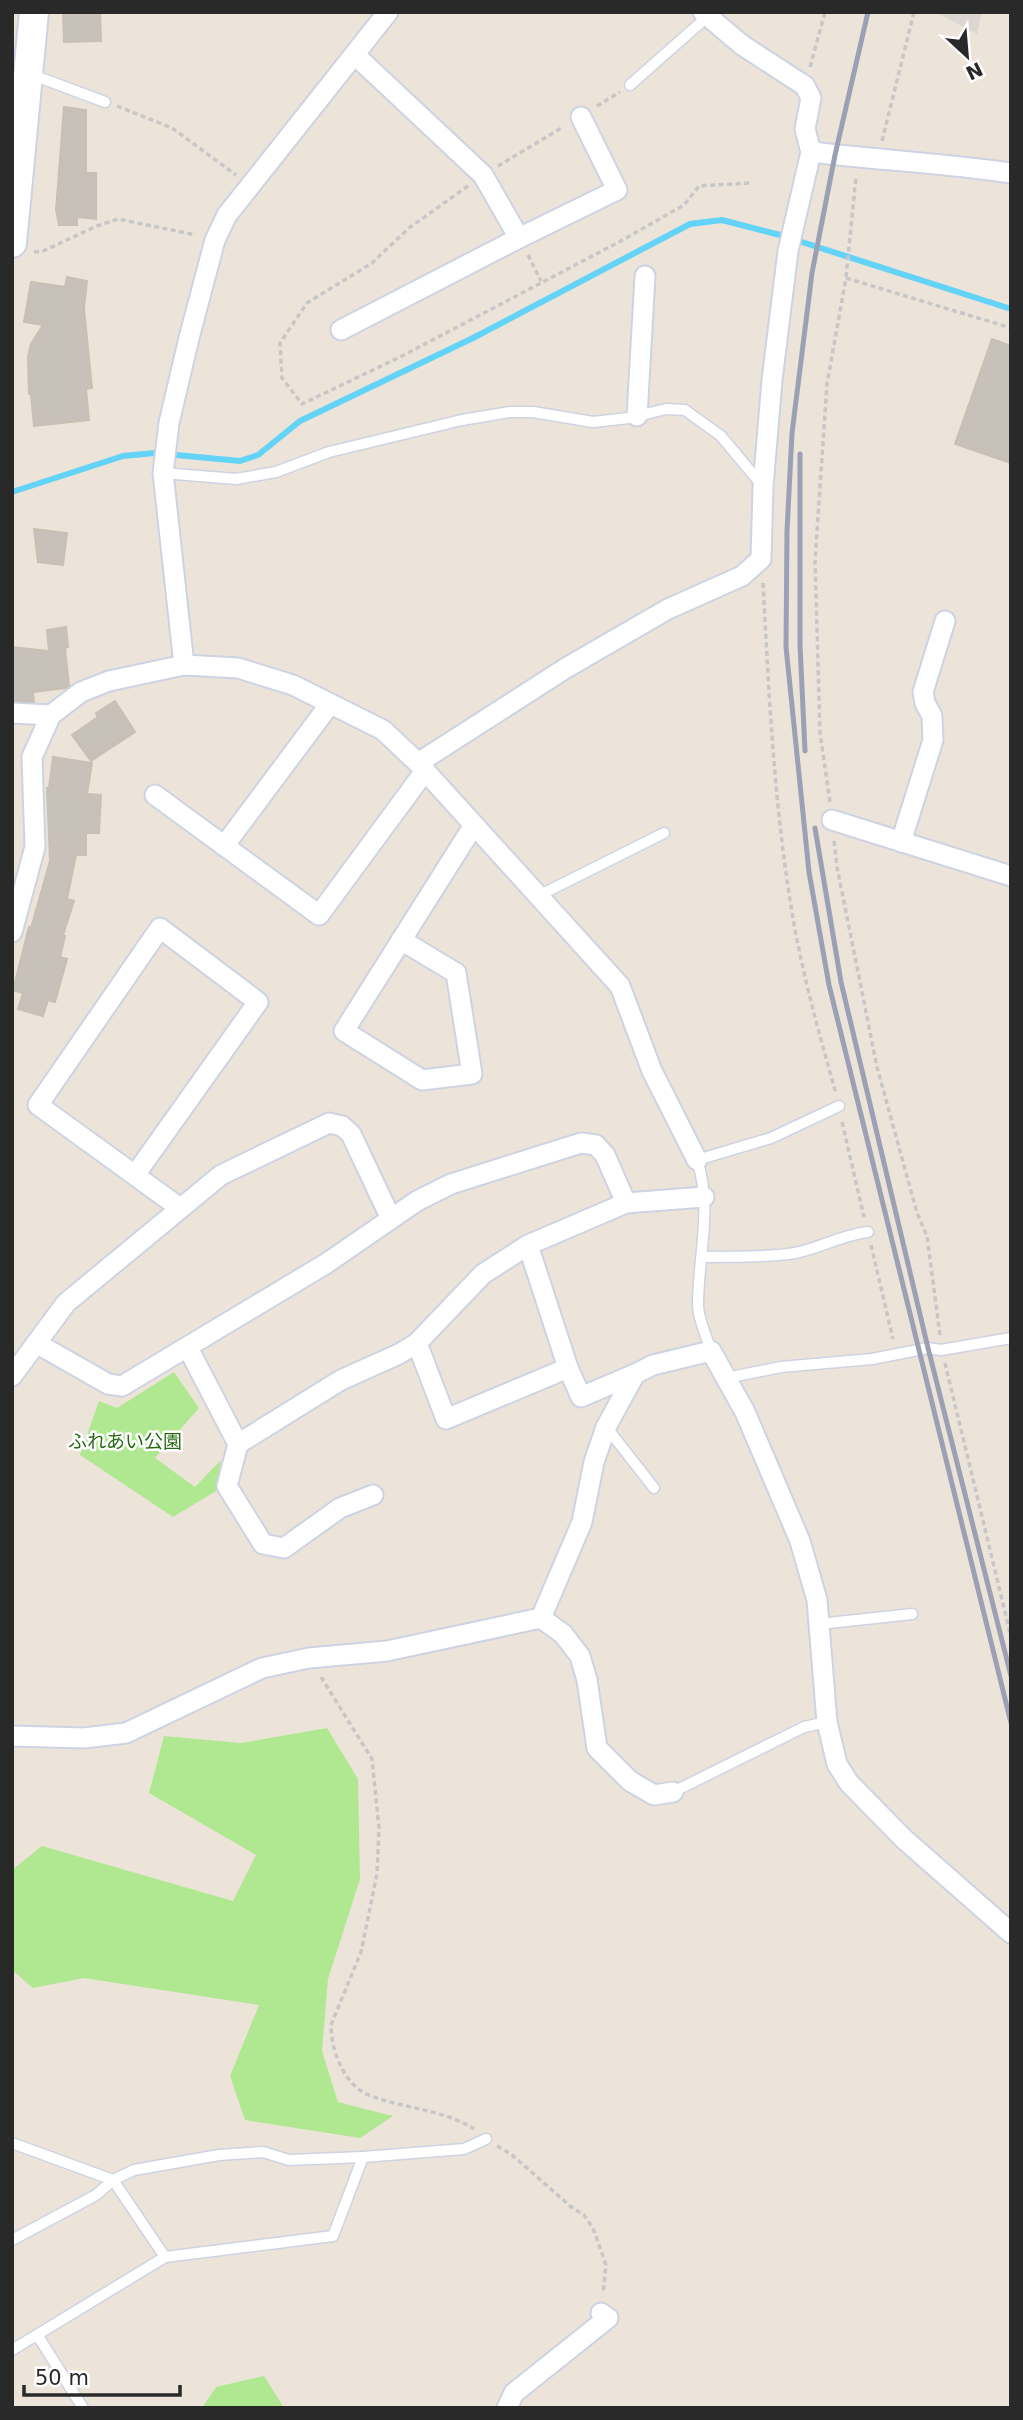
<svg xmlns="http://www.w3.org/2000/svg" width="1023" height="2420" viewBox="0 0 1023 2420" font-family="'DejaVu Sans','Noto Sans JP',sans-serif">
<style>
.green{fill:#b0e891}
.plaza{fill:#dcd7d0}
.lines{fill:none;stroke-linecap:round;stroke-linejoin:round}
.stream{stroke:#63d3f7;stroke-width:6}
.building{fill:#c7c1b9;stroke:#c8c0b3;stroke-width:2}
.lane-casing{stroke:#ced3e3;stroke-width:13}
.street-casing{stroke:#ced3e3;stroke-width:23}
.secondary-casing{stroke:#ced3e3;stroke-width:32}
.path{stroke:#c7c7c7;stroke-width:3.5;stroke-dasharray:5 3.5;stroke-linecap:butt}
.lane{stroke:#fff;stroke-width:10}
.street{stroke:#fff;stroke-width:19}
.secondary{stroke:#fff;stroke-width:28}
.rail{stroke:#9ca0b5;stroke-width:5}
.labels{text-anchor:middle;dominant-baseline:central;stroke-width:5;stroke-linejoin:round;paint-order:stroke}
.park-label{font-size:19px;fill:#286a14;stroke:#fff}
</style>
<rect width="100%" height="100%" fill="#ece4d9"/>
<!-- green -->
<g class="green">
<path d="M 174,1372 L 199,1408 L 155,1458 L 195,1487 L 221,1460 L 216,1491 L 173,1517 L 80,1455 L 99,1401 L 117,1408 Z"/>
<path d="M 327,1728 L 358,1779 L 360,1879 L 328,1979 L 322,2051 L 338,2102 L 393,2116 L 360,2138 L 245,2120 L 230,2076 L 259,2005 L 84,1978 L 33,1988 L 12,1970 L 12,1870 L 42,1846 L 233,1901 L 256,1855 L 149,1793 L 164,1736 L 241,1743 Z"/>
<path d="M 264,2376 L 284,2408 L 202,2408 L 216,2387 Z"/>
</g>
<!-- plaza -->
<path class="plaza" d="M 935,12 L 982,12 L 977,34 Z"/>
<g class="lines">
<!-- stream -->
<path class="stream" d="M 12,492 L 123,456 L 155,453 L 240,461 L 258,455 L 300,421 L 473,338 L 690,224 L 722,220 L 780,235 L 1011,309"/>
</g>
<!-- building -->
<g class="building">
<path d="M 100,12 L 101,41 L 64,42 L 63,13 Z"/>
<path d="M 64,107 L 86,110 L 86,173 L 96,173 L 96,219 L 77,217 L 77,225 L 59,225 L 56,210 Z"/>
<path d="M 67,277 L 87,281 L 84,309 L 92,388 L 86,389 L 89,420 L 34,426 L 31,394 L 29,394 L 28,357 L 31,344 L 43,325 L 24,322 L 31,282 L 65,287 Z"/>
<path d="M 992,339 L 1011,346 L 1011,463 L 955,444 Z"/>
<path d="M 34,529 L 67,533 L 63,565 L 38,562 Z"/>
<path d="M 66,627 L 68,647 L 65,648 L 69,686 L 66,688 L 33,692 L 34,702 L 12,701 L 12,647 L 49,651 L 47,630 Z"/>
<path d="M 115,701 L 135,732 L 91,761 L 72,735 L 98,717 L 96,713 Z"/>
<path d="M 53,757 L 92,763 L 87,794 L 101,795 L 100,813 L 99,833 L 86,833 L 86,855 L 76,855 L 67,899 L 74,901 L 63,935 L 65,936 L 60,957 L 67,959 L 55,1002 L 48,1000 L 43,1016 L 18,1009 L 23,993 L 13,990 L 29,927 L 31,928 L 50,861 L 47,788 L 49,788 Z"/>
</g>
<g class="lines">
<defs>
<g id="lane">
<path d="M 30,74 L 105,102"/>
<path d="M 630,85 L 707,17"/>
<path d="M 163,473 L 236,479 L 276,472 L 329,452 L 462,420 L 510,412 L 533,412 L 593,422 L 629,418 L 666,409 L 685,410 L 721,436 L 761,484"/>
<path d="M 538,896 L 664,833"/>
<path d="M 702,1257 C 733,1256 765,1258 795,1253 C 820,1248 842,1235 868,1232"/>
<path d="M 711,1351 C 707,1337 698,1319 698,1305 C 698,1257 713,1207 697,1160 L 771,1138 L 839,1106"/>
<path d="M 726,1378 L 781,1367 L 872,1359 L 928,1348 L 941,1350 L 1011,1338"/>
<path d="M 607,1428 L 654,1488"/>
<path d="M 819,1624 L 912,1614"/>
<path d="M 673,1792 L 804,1727 L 827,1722"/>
<path d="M 12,2143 L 113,2180 L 165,2257"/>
<path d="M 12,2240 L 96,2195 L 113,2180 L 134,2170 L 219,2155 L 263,2152 L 289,2160 L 363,2157"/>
<path d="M 38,2336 L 83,2408"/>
<path d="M 12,2350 L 165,2257 L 333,2236 L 363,2157 L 464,2149 L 486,2139"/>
</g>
<g id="street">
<path d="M 355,55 L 483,175 L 519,238"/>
<path d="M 811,152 C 877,160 944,163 1011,173"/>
<path d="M 341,330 L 519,238 L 617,190 L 581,117"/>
<path d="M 637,416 L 645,276"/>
<path d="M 184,665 L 163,473 L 169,423 L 189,338 L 215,240 L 227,215 L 388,12"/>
<path d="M 12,713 L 51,715"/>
<path d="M 418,763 L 566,668 L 668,609 L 742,576 L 761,559 L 763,487 L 772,380 L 788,251 L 811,152 L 805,129 L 811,98 L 805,86 L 742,45 L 703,12"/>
<path d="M 155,795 L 319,915 L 425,771"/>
<path d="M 832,820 L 1011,876"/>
<path d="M 901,842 L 933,740 L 932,716 L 925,703 L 923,692 L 945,621"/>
<path d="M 224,846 L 330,704"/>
<path d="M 12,932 L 35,847 L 32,757 L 51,715 L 81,692 L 109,681 L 184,665 L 238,668 L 293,685 L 383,730 L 418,763 L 620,986 L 652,1071 L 697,1160"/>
<path d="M 401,940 L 456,973 L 472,1074 L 422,1080 L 344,1031 L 474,825"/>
<path d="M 135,1175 L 258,1002 L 160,928 L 38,1105 L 180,1208"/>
<path d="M 528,1245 L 568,1368 L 581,1397 L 635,1374"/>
<path d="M 36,1343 L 108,1384 L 122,1386 L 327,1263 L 417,1201 L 451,1184 L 581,1143 L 596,1145 L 605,1155 L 626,1203"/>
<path d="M 417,1343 L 446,1419 L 568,1368"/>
<path d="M 188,1348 L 238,1444 L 227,1486 L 263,1544 L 284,1548 L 340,1508 L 373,1495"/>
<path d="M 12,1376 L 66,1303 L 221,1175 L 329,1123 L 342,1126 L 351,1134 L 391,1219"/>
<path d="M 238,1444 L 341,1380 L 399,1354 L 417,1343 L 483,1274 L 528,1245 L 626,1203 L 704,1197"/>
<path d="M 541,1618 L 563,1634 L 580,1656 L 587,1680 L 597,1748 L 630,1781 L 654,1795 L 673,1792"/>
<path d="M 12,1736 L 84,1738 L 126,1733 L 262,1668 L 309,1658 L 387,1651 L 541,1618 L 582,1522 L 594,1462 L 606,1427 L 635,1374 L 653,1365 L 711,1351 L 745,1412 L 800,1541 L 817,1600 L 827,1722 L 837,1764 L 849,1783 L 904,1839 L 1011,1933"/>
<path d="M 507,2408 L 514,2393 L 608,2318 L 601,2313"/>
</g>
<path id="secondary" d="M 12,243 L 34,12"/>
</defs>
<!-- lane casing -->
<use href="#lane" class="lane-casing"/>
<!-- street casing -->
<use href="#street" class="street-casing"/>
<!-- secondary casing -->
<use href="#secondary" class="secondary-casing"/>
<!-- path -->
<g class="path">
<path d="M 810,67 L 825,12"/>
<path d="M 117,106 L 172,128 L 236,175"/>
<path d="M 597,106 L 620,92"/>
<path d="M 882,141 L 914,12"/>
<path d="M 498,166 L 563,127"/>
<path d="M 468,186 L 409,228 L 372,263 L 307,303 L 280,343 L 282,378 L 302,404 L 402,356 L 619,242 L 684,205 L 699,186 L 751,183"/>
<path d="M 34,252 L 43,251 L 97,226 L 118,219 L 196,235"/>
<path d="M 528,255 L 541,281"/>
<path d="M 846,277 L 856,177"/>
<path d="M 763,583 C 769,695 774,807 793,918 C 803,977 820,1036 836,1094"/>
<path d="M 830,802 L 820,733 L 815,561 L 827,384 L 846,278 L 1011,328"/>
<path d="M 834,841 L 837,867 L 877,1067 L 917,1213 L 927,1236 L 940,1335"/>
<path d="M 842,1122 L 864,1217"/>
<path d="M 871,1245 L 893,1339"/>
<path d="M 945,1363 L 1011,1637"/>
<path d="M 321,1677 L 372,1759 L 379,1828 L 377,1874 L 361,1952 L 331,2025 C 331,2051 344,2086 371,2096 C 406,2109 442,2109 474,2129"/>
<path d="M 497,2146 L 511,2154 L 570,2206 L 584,2215 L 593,2228 L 606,2265 L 603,2294"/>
</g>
<!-- lane -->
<use href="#lane" class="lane"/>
<!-- street -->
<use href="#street" class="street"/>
<!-- secondary -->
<use href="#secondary" class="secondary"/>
<!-- rail -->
<g class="rail">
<path d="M 868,12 L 835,155 L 812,273 L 792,433 L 787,531 L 786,647 L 809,872 L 829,985 L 1011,1723"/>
<path d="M 800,454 L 800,645 L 805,751"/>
<path d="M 815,828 L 841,982 L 928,1348 L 1011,1676"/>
</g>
</g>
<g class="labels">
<!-- park labels -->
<g class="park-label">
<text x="125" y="1441">ふれあい公園</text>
</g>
</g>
<!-- border -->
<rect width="1023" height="2420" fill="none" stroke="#292929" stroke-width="28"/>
<!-- north arrow -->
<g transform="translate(967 56) rotate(154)" stroke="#ffffff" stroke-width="5" paint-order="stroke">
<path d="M0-5L12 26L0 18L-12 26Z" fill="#292929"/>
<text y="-10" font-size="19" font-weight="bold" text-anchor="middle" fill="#292929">N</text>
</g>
<!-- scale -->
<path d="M24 2385v10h156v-10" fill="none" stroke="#292929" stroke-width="3.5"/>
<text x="35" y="2385" font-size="21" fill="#292929" stroke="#ffffff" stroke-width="5" paint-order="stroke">50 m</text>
</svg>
